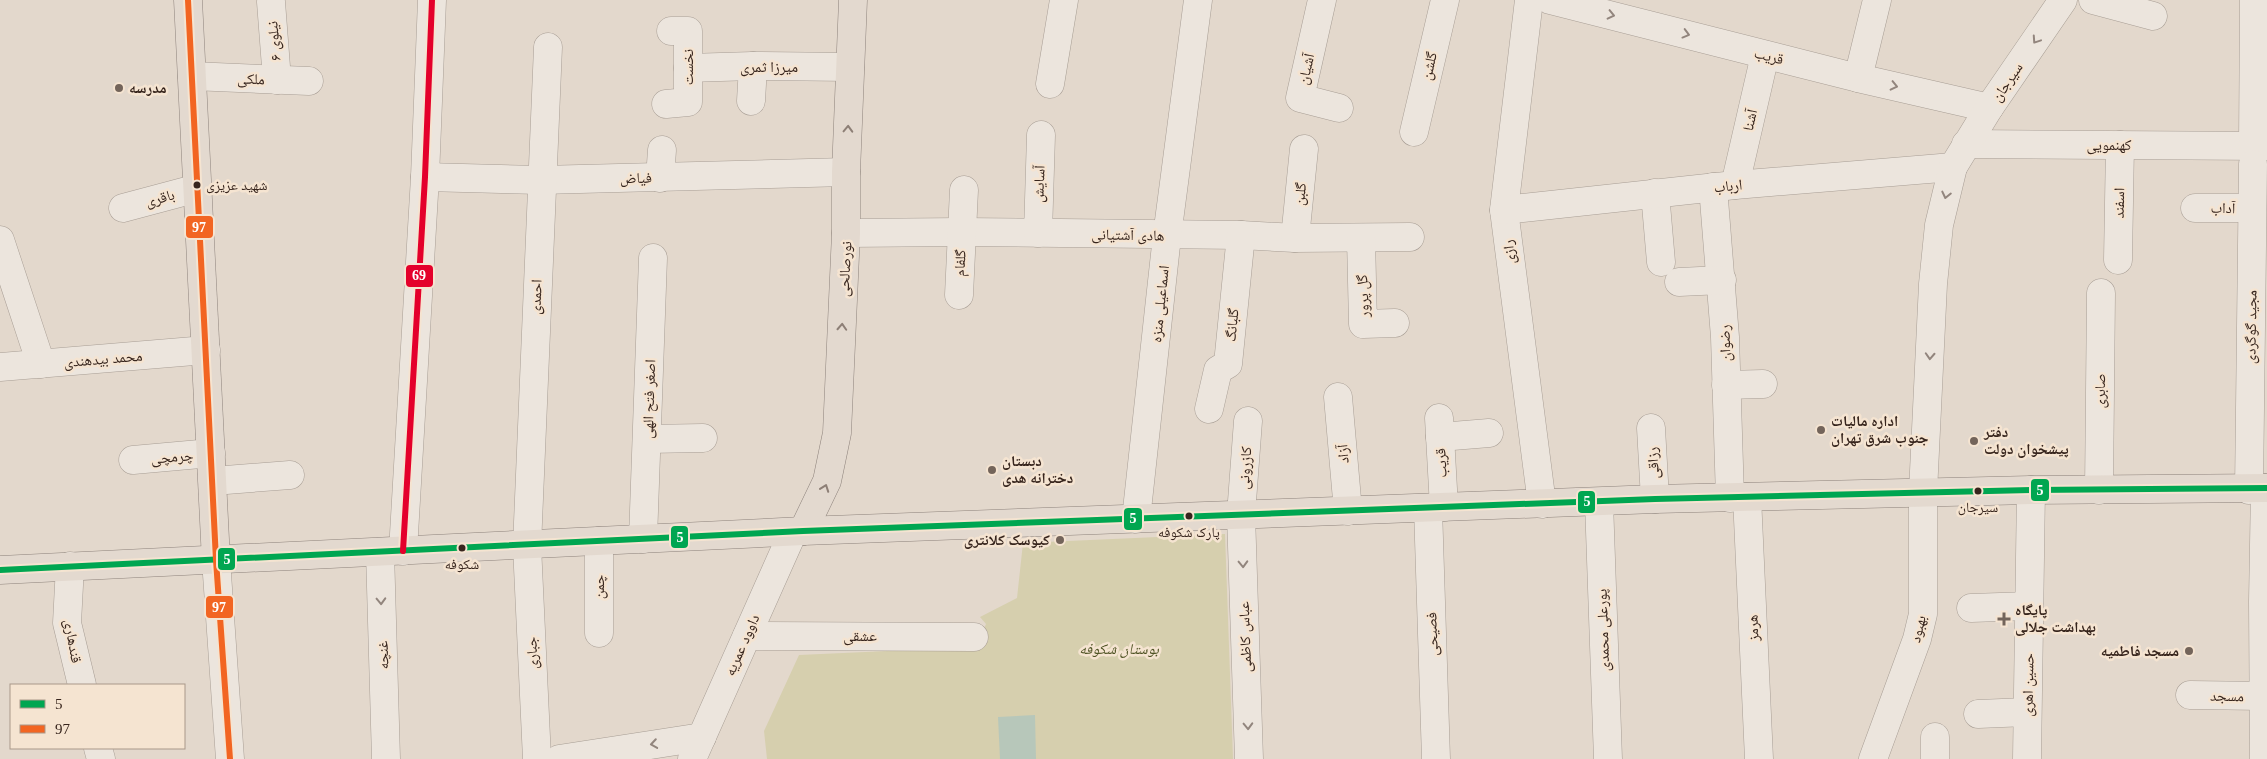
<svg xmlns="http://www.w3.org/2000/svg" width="2267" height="759" viewBox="0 0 2267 759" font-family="'Times New Roman','Noto Naskh Arabic',serif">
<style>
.green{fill:#d6cfae}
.water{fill:#b7c7ba}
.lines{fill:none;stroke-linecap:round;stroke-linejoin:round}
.minor-casing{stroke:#a89e95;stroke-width:29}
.major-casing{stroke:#8e837c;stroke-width:29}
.minor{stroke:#ece5dd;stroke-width:28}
.major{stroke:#e3d9cf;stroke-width:28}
.bus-1-casing{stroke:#f5e4d1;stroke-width:10}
.bus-2-casing{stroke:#f5e4d1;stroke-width:10}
.bus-3-casing{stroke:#f5e4d1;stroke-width:10}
.bus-1{stroke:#00a651;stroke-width:6}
.bus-2{stroke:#f26522;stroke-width:6}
.bus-3{stroke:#e4002b;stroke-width:6}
.oneway{stroke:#92857d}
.oneway2{stroke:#8d7f76}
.poi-dot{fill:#73645a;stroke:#f5e4d1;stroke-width:2}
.bus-dot{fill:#37251d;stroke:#f5e4d1;stroke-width:2}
.labels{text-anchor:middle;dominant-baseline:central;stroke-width:5;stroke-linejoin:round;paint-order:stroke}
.bus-label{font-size:14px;fill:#37251d;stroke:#f5e4d1}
.street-label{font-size:15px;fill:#37251d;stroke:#f5e4d1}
.poi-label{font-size:15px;font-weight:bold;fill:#37251d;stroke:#f5e4d1;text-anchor:start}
.park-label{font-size:15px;font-style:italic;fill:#4f5324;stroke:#f5e4d1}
.line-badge{stroke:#f5e4d1;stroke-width:2}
.badge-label{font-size:14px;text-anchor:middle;font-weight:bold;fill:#fff}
</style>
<rect width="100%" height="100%" fill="#e3d8cc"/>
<!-- green -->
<path class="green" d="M 1225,534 L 1233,759 L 767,759 L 764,731 L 799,655 L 976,647 L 986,624 L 980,617 L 1017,598 L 1023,543 Z"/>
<!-- water -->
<path class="water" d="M 1035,715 L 1036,759 L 1000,759 L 998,717 Z"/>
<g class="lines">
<defs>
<g id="minor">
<path d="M 1322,0 L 1300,98 L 1339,108"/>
<path d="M 1529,0 L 1504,210 L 1542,504"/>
<path d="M 1550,0 L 1858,78 L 1989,108"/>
<path d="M 2093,0 L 2153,16"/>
<path d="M 271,2 L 277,80"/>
<path d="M 688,68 L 753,66 L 850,67"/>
<path d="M 192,76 L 309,81"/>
<path d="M 1858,78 L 1877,0"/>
<path d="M 1050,84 L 1064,0"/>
<path d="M 751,101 L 753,66"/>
<path d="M 666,104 L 688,102 L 688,31 L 671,31"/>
<path d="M 1414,132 L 1445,0"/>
<path d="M 1966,144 L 2267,146"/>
<path d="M 2253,146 L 2254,0"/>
<path d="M 425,177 L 541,180 L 846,172"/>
<path d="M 660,178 L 662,150"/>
<path d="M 1735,185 L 1765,55"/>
<path d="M 1713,187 L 1725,337 L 1730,498"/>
<path d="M 1655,193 L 1661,262"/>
<path d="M 123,208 L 198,188"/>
<path d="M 2195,208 L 2252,208"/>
<path d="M 1504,210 L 1735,185 L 1953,167"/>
<path d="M 846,233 L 962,232 L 1241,235 L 1295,238 L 1410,237"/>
<path d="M 1038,233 L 1041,135"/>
<path d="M 1295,238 L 1304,149"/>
<path d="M 1361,238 L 1363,324 L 1395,323"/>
<path d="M 0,240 L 41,364"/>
<path d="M 2118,260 L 2120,145"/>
<path d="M 1679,282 L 1722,280"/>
<path d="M 959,295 L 964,190"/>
<path d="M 0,367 L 206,350"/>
<path d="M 1726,385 L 1763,384"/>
<path d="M 1338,397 L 1348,511"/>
<path d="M 1209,409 L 1218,370 L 1228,364 L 1241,235"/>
<path d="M 1439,418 L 1444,507"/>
<path d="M 1248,421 L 1241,515 L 1249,759"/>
<path d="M 1651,428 L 1655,499"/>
<path d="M 1440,437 L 1489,433"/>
<path d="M 647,439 L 703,438"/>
<path d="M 133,460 L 211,453"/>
<path d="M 213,481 L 290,475"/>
<path d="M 2099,490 L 2101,293"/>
<path d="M 2249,490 L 2253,164"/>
<path d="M 1747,497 L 1759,759"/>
<path d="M 1599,502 L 1608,759"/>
<path d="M 1428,508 L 1436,759"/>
<path d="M 1136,519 L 1167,236 L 1198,0"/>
<path d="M 643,539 L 653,258"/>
<path d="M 403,551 L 425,177 L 432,0"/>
<path d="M 380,552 L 386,759"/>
<path d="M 216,560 L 230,759"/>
<path d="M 70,566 L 67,623 L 82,685"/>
<path d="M 1971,608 L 2029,606"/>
<path d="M 599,633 L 599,541"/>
<path d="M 747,636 L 974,637"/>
<path d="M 2190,695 L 2264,696"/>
<path d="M 1978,714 L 2027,712"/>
<path d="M 1935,737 L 1935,759"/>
<path d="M 98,748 L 101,759"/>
<path d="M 537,759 L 527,546 L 548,47"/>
<path d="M 559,759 L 702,737"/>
<path d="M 692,759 L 793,532"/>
<path d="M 1873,759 L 1917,639 L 1923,614 L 1923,492 L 1933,284 L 1939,225 L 1953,167 L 1989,108 L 2063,0"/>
<path d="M 2027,759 L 2031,490"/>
<path d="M 2264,759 L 2263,602 L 2265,488"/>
</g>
<g id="major">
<path d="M 188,0 L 216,560"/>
<path d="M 803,531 L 827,481 L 837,433 L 846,233 L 846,172 L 853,0"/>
<path d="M 0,570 L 803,531 L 1655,499 L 2031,490 L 2267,488"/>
</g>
</defs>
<!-- minor casing -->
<use href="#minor" class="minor-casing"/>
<!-- major casing -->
<use href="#major" class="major-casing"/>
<!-- minor -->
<use href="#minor" class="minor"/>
<!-- major -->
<use href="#major" class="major"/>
<defs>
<path id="bus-1" d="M 0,570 L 803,531 L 1655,499 L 2031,490 L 2267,488"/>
<path id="bus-2" d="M 188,0 L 216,560 L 230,759"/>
<path id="bus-3" d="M 403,551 L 425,177 L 432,0"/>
</defs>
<!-- bus-1 casing -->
<use href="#bus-1" class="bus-1-casing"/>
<!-- bus-2 casing -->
<use href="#bus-2" class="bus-2-casing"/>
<!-- bus-3 casing -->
<use href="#bus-3" class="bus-3-casing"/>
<!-- bus-1 -->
<use href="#bus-1" class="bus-1"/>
<!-- bus-2 -->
<use href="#bus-2" class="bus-2"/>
<!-- bus-3 -->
<use href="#bus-3" class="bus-3"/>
</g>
<!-- one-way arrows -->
<defs><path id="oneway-chevron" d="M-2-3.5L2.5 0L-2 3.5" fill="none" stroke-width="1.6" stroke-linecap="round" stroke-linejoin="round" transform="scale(1.25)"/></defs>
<g class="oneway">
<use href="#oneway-chevron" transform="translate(1611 15) rotate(13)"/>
<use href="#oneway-chevron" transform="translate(1686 34) rotate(15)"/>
<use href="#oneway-chevron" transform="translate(2036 40) rotate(124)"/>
<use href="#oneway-chevron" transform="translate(1894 86) rotate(13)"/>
<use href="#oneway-chevron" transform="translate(1946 195) rotate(103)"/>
<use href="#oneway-chevron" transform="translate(1930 356) rotate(93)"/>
<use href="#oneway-chevron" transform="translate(1243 564) rotate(88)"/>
<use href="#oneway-chevron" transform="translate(381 601) rotate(88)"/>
<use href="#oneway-chevron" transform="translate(1248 726) rotate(88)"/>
<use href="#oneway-chevron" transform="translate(654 744) rotate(171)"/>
</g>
<g class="oneway2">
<use href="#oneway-chevron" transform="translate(848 129) rotate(-88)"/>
<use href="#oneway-chevron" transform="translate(842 327) rotate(-87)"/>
<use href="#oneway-chevron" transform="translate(825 488) rotate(-70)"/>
</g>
<!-- markers -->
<g class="poi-dot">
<circle cx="119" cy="88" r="5"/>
<circle cx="1821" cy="430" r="5"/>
<circle cx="1974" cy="441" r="5"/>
<circle cx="992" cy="470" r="5"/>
<circle cx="1060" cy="540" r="5"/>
<path d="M2001.5 611.5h5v5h5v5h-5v5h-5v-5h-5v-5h5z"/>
<circle cx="2189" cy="651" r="5"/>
</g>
<g class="bus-dot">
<circle cx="197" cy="185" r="4.5"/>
<circle cx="1978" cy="491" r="4.5"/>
<circle cx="1189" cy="516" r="4.5"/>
<circle cx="462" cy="548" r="4.5"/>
</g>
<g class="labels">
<!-- bus labels -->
<g class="bus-label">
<text x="206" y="185" text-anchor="start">شهید عزیزی</text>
<text x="1978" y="507">سیرجان</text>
<text x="1189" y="532">پارک شکوفه</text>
<text x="462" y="564">شکوفه</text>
</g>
<!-- street labels -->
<g class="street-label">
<text transform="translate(274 41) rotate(-95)">نیلوی ۶</text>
<text transform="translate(1769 56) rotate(14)">قریب</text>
<text transform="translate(1429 66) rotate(-77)">گلشن</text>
<text transform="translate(688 67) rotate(-90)">نخست</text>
<text x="769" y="67">میرزا ثمری</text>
<text transform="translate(1306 69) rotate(-77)">آشیان</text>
<text transform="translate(251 79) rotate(2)">ملکی</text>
<text transform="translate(2007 82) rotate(-56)">سیرجان</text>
<text transform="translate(1750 120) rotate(-77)">آشنا</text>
<text x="2109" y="145">کهنمویی</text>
<text transform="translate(636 178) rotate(-1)">فیاض</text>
<text transform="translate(1039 184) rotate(-88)">آسایش</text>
<text transform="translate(1728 186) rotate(-6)">ارباب</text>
<text transform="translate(1300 194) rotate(-84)">گلبن</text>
<text transform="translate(160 198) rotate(-15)">باقری</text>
<text transform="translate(2119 203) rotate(-89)">اسفند</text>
<text transform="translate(2223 208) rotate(1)">آداب</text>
<text transform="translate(1128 235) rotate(1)">هادی آشتیانی</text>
<text transform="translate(1509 252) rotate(-96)">رازی</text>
<text transform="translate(960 263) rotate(-87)">گلفام</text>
<text transform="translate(845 269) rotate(-87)">نورصالحی</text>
<text transform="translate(1363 296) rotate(-93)">گل پرور</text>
<text transform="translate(536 297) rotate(-88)">احمدی</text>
<text transform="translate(1160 304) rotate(-84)">اسماعیلی منزه</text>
<text transform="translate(1232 325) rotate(-84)">گلبانگ</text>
<text transform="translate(2251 327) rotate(-89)">مجید گوگردی</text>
<text transform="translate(1725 343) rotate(-92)">رضوان</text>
<text transform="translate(103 359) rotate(-5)">محمد بیدهندی</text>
<text transform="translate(2100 391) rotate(-89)">صابری</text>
<text transform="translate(649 399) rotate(-88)">اصغر فتح الهی</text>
<text transform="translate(1343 454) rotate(-95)">آزاد</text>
<text transform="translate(172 457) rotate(-5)">چرمچی</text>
<text transform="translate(1441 463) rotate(-93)">قریب</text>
<text transform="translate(1653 463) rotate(-94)">رزاقی</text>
<text transform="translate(1245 468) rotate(-86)">کازرونی</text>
<text transform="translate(599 587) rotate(-89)">چمن</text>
<text transform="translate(1753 628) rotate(-93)">هرمز</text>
<text transform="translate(1918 629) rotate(-77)">بهبود</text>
<text transform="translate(1603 630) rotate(-92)">پورعلی محمدی</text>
<text transform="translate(1432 634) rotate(-92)">فصیحی</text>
<text x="860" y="636">عشقی</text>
<text transform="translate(1245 637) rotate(-92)">عباس کاظمی</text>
<text transform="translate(73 641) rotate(80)">قندهاری</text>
<text transform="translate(742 645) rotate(-66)">داوود عمریه</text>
<text transform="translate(532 653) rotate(-93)">جباری</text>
<text transform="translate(383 655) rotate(-92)">غنچه</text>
<text transform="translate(2028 685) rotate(-89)">حسین اهری</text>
<text transform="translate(2227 696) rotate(1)">مسجد</text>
</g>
<!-- poi labels -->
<g class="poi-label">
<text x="129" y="88">مدرسه</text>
<text x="1831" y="421">اداره مالیات<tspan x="1831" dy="17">جنوب شرق تهران</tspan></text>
<text x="1984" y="432">دفتر<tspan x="1984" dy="17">پیشخوان دولت</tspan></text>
<text x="1002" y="461">دبستان<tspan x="1002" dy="17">دخترانه هدی</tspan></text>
<text x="1050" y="540" text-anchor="end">کیوسک کلانتری</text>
<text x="2015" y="610">پایگاه<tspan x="2015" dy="17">بهداشت جلالی</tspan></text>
<text x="2179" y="651" text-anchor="end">مسجد فاطمیه</text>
</g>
<!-- park labels -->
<g class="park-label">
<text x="1119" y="649">بوستان شکوفه</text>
</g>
</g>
<g class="line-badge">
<rect x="185" y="215" width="29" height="24" rx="5" fill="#f26522"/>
<rect x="405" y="264" width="29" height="24" rx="5" fill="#e4002b"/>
<rect x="2030" y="478" width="20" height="24" rx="5" fill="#00a651"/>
<rect x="1577" y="490" width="19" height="24" rx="5" fill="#00a651"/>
<rect x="1123" y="507" width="20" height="24" rx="5" fill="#00a651"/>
<rect x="670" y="525" width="19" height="24" rx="5" fill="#00a651"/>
<rect x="217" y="547" width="19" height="24" rx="5" fill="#00a651"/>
<rect x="205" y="595" width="29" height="24" rx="5" fill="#f26522"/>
</g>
<g class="badge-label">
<text x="199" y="232">97</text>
<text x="419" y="280">69</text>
<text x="2040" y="495">5</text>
<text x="1587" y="506">5</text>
<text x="1133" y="523">5</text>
<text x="680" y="542">5</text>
<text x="227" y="564">5</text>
<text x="219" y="612">97</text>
</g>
<!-- legend -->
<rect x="10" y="684" width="175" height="65" fill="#f5e4d1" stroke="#a99889"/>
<rect x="20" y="700" width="25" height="8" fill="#00a651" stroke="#a99889"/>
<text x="55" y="709" font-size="15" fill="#37251d">5</text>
<rect x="20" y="725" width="25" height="8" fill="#f26522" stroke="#a99889"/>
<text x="55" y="734" font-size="15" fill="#37251d">97</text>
</svg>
